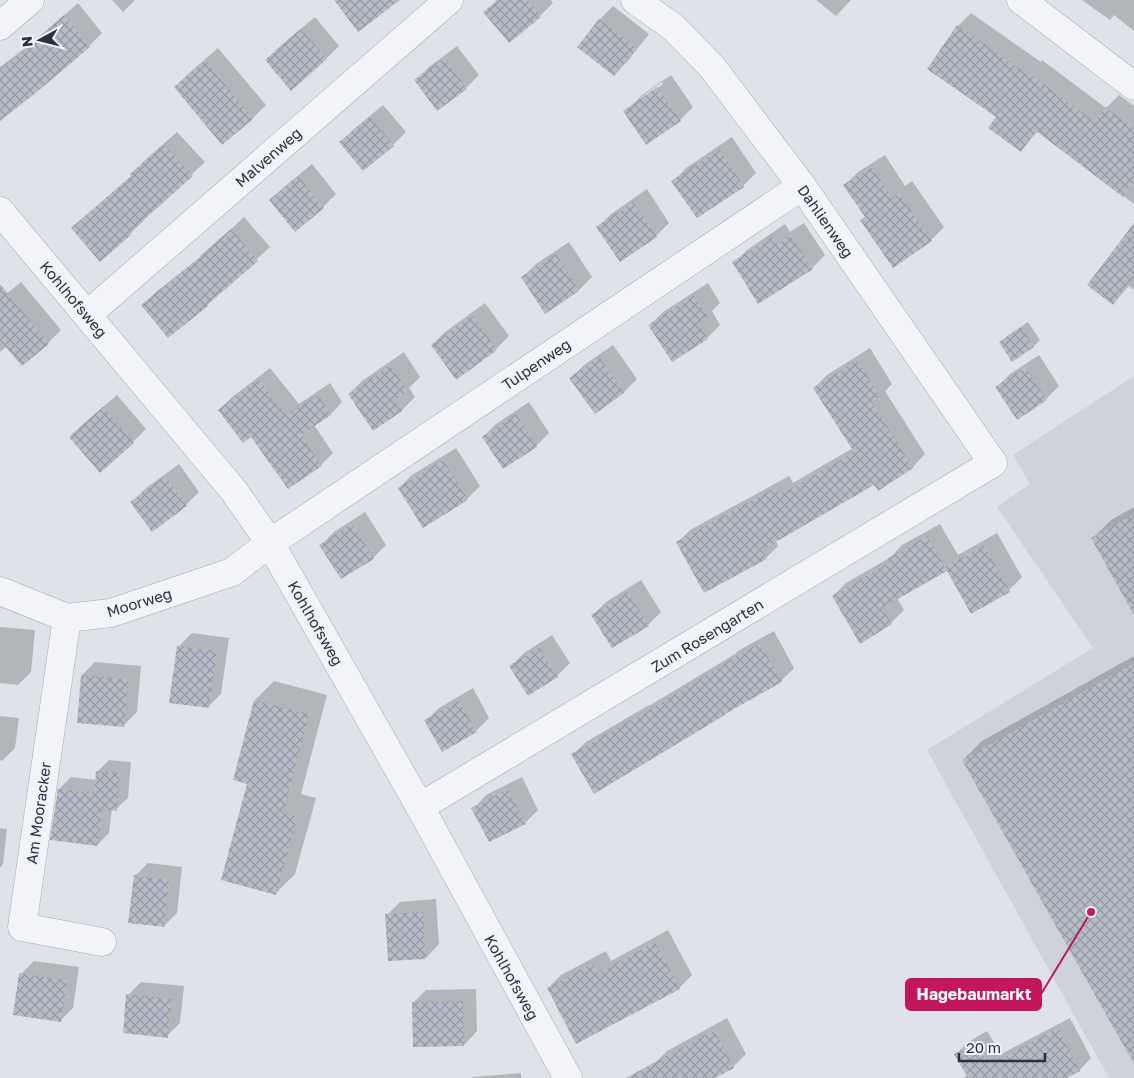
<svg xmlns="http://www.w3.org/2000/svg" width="1134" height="1078" viewBox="0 0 1134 1078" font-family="'Golos Text',sans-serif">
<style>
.built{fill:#cdd2db}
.shadow{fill:#0003;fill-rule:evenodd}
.building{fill:url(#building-cross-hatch)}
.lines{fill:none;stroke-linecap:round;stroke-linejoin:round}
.street-casing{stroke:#a4aab3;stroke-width:29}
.street{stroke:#f2f4f7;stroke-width:28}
.labels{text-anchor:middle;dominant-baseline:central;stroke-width:4;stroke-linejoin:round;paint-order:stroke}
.street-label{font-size:15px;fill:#283140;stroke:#eff2f6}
.leader{fill:none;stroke:#c2185b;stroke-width:2}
.callout-dot{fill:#c2185b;stroke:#eff2f6;stroke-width:2}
.callout{fill:#c2185b;stroke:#c2185b;stroke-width:2}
.callout-label{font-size:16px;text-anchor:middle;font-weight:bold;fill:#fff}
</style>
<defs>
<pattern id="building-cross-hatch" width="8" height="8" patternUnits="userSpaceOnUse" patternTransform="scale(1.25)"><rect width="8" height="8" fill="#b6bcc6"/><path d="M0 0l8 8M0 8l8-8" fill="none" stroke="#9499a2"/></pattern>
</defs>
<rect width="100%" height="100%" fill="#dfe3e9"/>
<!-- built -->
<path class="built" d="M 1134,376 L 1134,1078 L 1109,1078 L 927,750 L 1093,648 L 997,507 L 1030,484 L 1013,455 Z"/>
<!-- shadow -->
<g class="shadow">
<path d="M 112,0 L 135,0 L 123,12 Z"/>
<path d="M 497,0 L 551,0 L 553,3 L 540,16 L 509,42 L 485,12 Z"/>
<path d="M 816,0 L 851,0 L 836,16 Z"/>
<path d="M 1082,0 L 1134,0 L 1134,31 L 1114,15 L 1110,20 Z"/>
<path d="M 78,3 L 102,33 L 89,46 L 31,95 L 0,119 L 0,67 L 42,35 Z"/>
<path d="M 613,6 L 649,34 L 627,62 L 614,75 L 579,47 L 600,19 Z"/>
<path d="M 971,13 L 1041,62 L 1042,60 L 1106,108 L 1119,95 L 1134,106 L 1134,204 L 1038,131 L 1021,150 L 998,116 L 958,26 Z"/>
<path d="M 315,17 L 339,46 L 326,59 L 266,60 L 279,47 Z"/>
<path d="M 457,46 L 479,75 L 466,88 L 416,80 L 429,67 Z"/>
<path d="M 218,48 L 266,105 L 253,118 L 222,143 L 175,87 L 188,74 Z"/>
<path d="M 671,75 L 693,107 L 680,120 L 629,109 L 642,95 ZM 662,82 L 663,84 L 640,101 L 640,98 Z"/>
<path d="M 383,105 L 406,132 L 393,145 L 341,142 L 354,129 Z"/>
<path d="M 177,132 L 205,162 L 142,220 L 143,221 L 130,234 L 100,260 L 132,175 L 144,161 Z"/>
<path d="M 732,137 L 756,173 L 743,186 L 673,182 L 686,168 Z"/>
<path d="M 885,155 L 905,186 L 912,181 L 944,227 L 931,240 L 861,220 L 866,216 L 845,185 L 858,172 Z"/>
<path d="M 312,164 L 336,194 L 323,207 L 296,230 L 271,200 L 284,187 Z"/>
<path d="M 647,189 L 669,223 L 656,236 L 621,260 L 598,227 L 611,214 Z"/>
<path d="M 244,217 L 270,247 L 207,305 L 143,305 L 156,292 L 204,254 Z"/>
<path d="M 804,223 L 825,255 L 812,268 L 734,263 L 747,250 L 785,224 L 790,232 Z"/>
<path d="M 1134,225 L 1134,290 L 1129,286 L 1113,303 Z"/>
<path d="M 569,242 L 592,277 L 579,290 L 545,312 L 523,277 L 536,264 Z"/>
<path d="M 21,282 L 61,330 L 48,343 L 7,346 L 0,352 L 0,299 Z"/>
<path d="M 708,283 L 720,303 L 712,311 L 720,325 L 707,338 L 650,325 L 663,312 Z"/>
<path d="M 485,303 L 509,336 L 496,349 L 432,345 L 445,332 Z"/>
<path d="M 1028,322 L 1040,340 L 1034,346 L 1012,360 L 1001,343 L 1007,336 Z"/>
<path d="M 613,345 L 637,379 L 624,392 L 595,412 L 571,378 L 584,365 Z"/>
<path d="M 870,348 L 892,384 L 885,391 L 925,454 L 913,467 L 878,489 L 874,483 L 776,541 L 778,546 L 766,558 L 678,542 L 690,530 L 789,476 L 793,483 L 853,448 L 814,388 L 827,375 Z"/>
<path d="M 404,352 L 420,377 L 409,388 L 415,397 L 402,410 L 373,429 L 349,394 L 362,381 Z"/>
<path d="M 1039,355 L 1059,386 L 1046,399 L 997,387 L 1010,374 Z"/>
<path d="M 270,368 L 299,404 L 330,383 L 342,402 L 331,414 L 314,425 L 333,453 L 321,465 L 252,435 L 219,410 L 231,398 Z"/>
<path d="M 117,395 L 146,429 L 133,442 L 104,467 L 70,437 L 83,424 Z"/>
<path d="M 529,402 L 549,433 L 536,446 L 504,467 L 483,437 L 496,424 Z"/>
<path d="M 456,448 L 480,486 L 467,499 L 399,488 L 412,475 Z"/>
<path d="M 179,464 L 199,492 L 186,505 L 132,502 L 145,489 Z"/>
<path d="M 1134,507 L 1134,613 L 1092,539 L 1111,520 Z"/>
<path d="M 365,512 L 386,545 L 373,558 L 321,545 L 334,532 Z"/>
<path d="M 940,524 L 958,555 L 997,533 L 1022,577 L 1009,590 L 947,569 L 897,598 L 904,610 L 891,623 L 833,596 L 846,583 L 891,557 L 902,545 Z"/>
<path d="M 641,580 L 661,612 L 648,625 L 593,615 L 606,602 Z"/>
<path d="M 0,627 L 35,630 L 31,672 L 18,685 L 0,683 Z"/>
<path d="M 774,631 L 794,668 L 781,681 L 573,755 L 586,742 L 649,705 L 649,706 L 735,654 L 738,651 Z"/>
<path d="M 192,633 L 229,638 L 221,694 L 208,707 L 179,646 Z"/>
<path d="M 552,635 L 570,663 L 557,676 L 511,666 L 524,653 Z"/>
<path d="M 1134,656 L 1134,1062 L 963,760 L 982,741 Z"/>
<path d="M 95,662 L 141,666 L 137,712 L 124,725 L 82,675 Z"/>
<path d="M 274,681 L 327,695 L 301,794 L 316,798 L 295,874 L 275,894 L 249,783 L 255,700 Z"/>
<path d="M 473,688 L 489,718 L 476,731 L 426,721 L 439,708 Z"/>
<path d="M 0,716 L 19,718 L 15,748 L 2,761 L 0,760 Z"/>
<path d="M 109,760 L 131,762 L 128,798 L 116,809 L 112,809 L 109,833 L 98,844 L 59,789 L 71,777 L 96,780 L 97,772 Z"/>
<path d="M 522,777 L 538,810 L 525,823 L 473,809 L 486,795 Z"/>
<path d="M 0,828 L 7,829 L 3,864 L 0,868 Z"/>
<path d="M 148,863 L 182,867 L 177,913 L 164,926 L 135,876 Z"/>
<path d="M 436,899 L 439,944 L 426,958 L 387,915 L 400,902 Z"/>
<path d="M 668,930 L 692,975 L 679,988 L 548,988 L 561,975 L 606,951 L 611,961 Z"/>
<path d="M 34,961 L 79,967 L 73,1008 L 60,1021 L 21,974 Z"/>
<path d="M 141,982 L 184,986 L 180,1023 L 167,1036 L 128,995 Z"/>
<path d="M 476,989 L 477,1031 L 464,1045 L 413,1003 L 426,990 Z"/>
<path d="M 727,1018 L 746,1054 L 733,1067 L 713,1078 L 662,1078 L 654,1064 L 667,1051 Z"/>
<path d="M 1070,1018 L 1091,1058 L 1080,1070 L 1064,1078 L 970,1078 L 956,1054 L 967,1043 L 987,1031 L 1001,1054 Z"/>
<path d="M 521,1073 L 521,1078 L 472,1078 L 473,1077 Z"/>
</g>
<!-- building -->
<g class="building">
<path d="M 334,0 L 400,0 L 358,32 Z"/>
<path d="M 498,0 L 527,0 L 541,17 L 509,43 L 483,12 Z"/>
<path d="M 64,15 L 90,47 L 32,96 L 0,121 L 0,69 L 36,41 L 35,40 Z"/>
<path d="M 599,19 L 637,48 L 614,76 L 577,47 Z"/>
<path d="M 957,25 L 1027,74 L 1028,73 L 1094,121 L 1105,107 L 1134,128 L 1134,182 L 1123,197 L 1036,131 L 1021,152 L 988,128 L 996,117 L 927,69 Z"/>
<path d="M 301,29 L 327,59 L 291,91 L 265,60 Z"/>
<path d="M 444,58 L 467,89 L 437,111 L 414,80 Z"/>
<path d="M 205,60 L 253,119 L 222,145 L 174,87 Z"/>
<path d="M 657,87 L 681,121 L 646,145 L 623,111 Z"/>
<path d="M 370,117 L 394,146 L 363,171 L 339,142 Z"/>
<path d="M 164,144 L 193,176 L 129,233 L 131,235 L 100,262 L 71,228 L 131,176 L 130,174 Z"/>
<path d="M 719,149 L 744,187 L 697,218 L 671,181 Z"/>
<path d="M 872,167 L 892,198 L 899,193 L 932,241 L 893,268 L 860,220 L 865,217 L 843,185 Z"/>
<path d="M 298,176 L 324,208 L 295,232 L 269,200 Z"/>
<path d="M 633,202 L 657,237 L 620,262 L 596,227 Z"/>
<path d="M 1134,223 L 1134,277 L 1113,305 L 1087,285 Z"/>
<path d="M 231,229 L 258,261 L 207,305 L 208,306 L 168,338 L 141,305 L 201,257 L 200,256 Z"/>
<path d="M 791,235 L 813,269 L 758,304 L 732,262 L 772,237 L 777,244 Z"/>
<path d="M 556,254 L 579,291 L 545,314 L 521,277 Z"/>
<path d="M 0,284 L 49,344 L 22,366 L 0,340 Z"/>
<path d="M 694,295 L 708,317 L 698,323 L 708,339 L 672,362 L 648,325 Z"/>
<path d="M 472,315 L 497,350 L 456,380 L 431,345 Z"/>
<path d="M 1021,327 L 1034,347 L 1012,362 L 999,342 Z"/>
<path d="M 599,357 L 624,393 L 595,414 L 569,378 Z"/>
<path d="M 857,360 L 880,397 L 872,402 L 913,468 L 878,491 L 874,485 L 762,550 L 767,559 L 704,593 L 676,542 L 776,487 L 780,495 L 854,452 L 813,388 Z"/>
<path d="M 390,365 L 408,391 L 395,400 L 402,411 L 373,431 L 348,394 Z"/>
<path d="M 1025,367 L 1047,400 L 1017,420 L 995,387 Z"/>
<path d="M 258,379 L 286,415 L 318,394 L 331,415 L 301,435 L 322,466 L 288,489 L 251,437 L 243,443 L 218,410 Z"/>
<path d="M 103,407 L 134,443 L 100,473 L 69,437 Z"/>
<path d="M 516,414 L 537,447 L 503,469 L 482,437 Z"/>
<path d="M 443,460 L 468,500 L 423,528 L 398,488 Z"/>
<path d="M 165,476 L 187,506 L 152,532 L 130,502 Z"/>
<path d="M 1134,514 L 1134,615 L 1091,538 Z"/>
<path d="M 352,524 L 374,559 L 341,579 L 319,545 Z"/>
<path d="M 927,536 L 945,567 L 984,545 L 1010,592 L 971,614 L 947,571 L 882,608 L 892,624 L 860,644 L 832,596 L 890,562 L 888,558 Z"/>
<path d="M 628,592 L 649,626 L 612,648 L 591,615 Z"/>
<path d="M 760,643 L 782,682 L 725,714 L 725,715 L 594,794 L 571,754 L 635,717 L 636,718 L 724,664 L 724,663 Z"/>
<path d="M 177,646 L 217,651 L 209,708 L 169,703 Z"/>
<path d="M 539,647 L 558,677 L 528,696 L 509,666 Z"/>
<path d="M 1134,663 L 1134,1064 L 962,760 Z"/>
<path d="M 81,675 L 128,679 L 124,727 L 77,723 Z"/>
<path d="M 254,700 L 309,714 L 283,813 L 297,817 L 276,895 L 221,880 L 247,784 L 233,780 Z"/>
<path d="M 459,701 L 477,732 L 442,752 L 424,720 Z"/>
<path d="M 96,771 L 120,773 L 117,811 L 102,809 L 98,846 L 50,840 L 58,789 L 94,793 Z"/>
<path d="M 508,789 L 526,824 L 489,842 L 471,808 Z"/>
<path d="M 134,875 L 169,880 L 164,927 L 128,923 Z"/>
<path d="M 423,912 L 426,959 L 388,961 L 385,914 Z"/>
<path d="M 655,942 L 680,989 L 576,1044 L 547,988 L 593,963 L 598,973 Z"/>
<path d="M 19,973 L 67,980 L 61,1022 L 13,1015 Z"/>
<path d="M 126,994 L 171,999 L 168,1038 L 123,1033 Z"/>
<path d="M 463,1001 L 464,1046 L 413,1047 L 412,1002 Z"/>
<path d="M 1058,1028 L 1080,1071 L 1067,1078 L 963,1078 L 967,1076 L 954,1054 L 975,1042 L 989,1065 Z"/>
<path d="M 714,1030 L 734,1068 L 715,1078 L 626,1078 Z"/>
</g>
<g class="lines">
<defs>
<g id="street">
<path d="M 1021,0 L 1134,86"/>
<path d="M 0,26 L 30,0"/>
<path d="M 0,211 L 234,491 L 270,543 L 420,807 L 568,1078"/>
<path d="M 87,315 L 449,0"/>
<path d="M 0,591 L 67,618 L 111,613 L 232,572 L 270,543 L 802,186"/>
<path d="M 67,618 L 22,927 L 102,942"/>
<path d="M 420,807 L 993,463 L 802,186 L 712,67 L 673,27 L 635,0"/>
</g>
</defs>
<!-- street casing -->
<use href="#street" class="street-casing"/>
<!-- street -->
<use href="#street" class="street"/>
</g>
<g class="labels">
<!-- street labels -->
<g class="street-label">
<text transform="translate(268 157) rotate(-41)">Malvenweg</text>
<text transform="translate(826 221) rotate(55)">Dahlienweg</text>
<text transform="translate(74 299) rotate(50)">Kohlhofsweg</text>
<text transform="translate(536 364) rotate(-34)">Tulpenweg</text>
<text transform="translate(139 602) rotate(-17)">Moorweg</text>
<text transform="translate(316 623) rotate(60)">Kohlhofsweg</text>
<text transform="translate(707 635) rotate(-31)">Zum Rosengarten</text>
<text transform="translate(38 813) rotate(-82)">Am Mooracker</text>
<text transform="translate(512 977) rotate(61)">Kohlhofsweg</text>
</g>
</g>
<!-- callouts -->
<path class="leader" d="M1091 912L1041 994"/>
<circle class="callout-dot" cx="1091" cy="912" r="5"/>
<rect class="callout" x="906" y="979" width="135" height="31" rx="5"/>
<g class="callout-label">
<text x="974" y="1000">Hagebaumarkt</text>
</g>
<!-- north arrow -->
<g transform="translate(40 40) rotate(263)" stroke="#eff2f6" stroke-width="4" paint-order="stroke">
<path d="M0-4L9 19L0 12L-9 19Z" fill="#283140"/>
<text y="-8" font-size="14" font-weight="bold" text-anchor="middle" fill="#283140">N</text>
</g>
<!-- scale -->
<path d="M959 1053v8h86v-8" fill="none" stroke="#283140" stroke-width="2.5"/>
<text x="966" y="1053" font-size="15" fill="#283140" stroke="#eff2f6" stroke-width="4" paint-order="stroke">20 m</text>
</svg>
